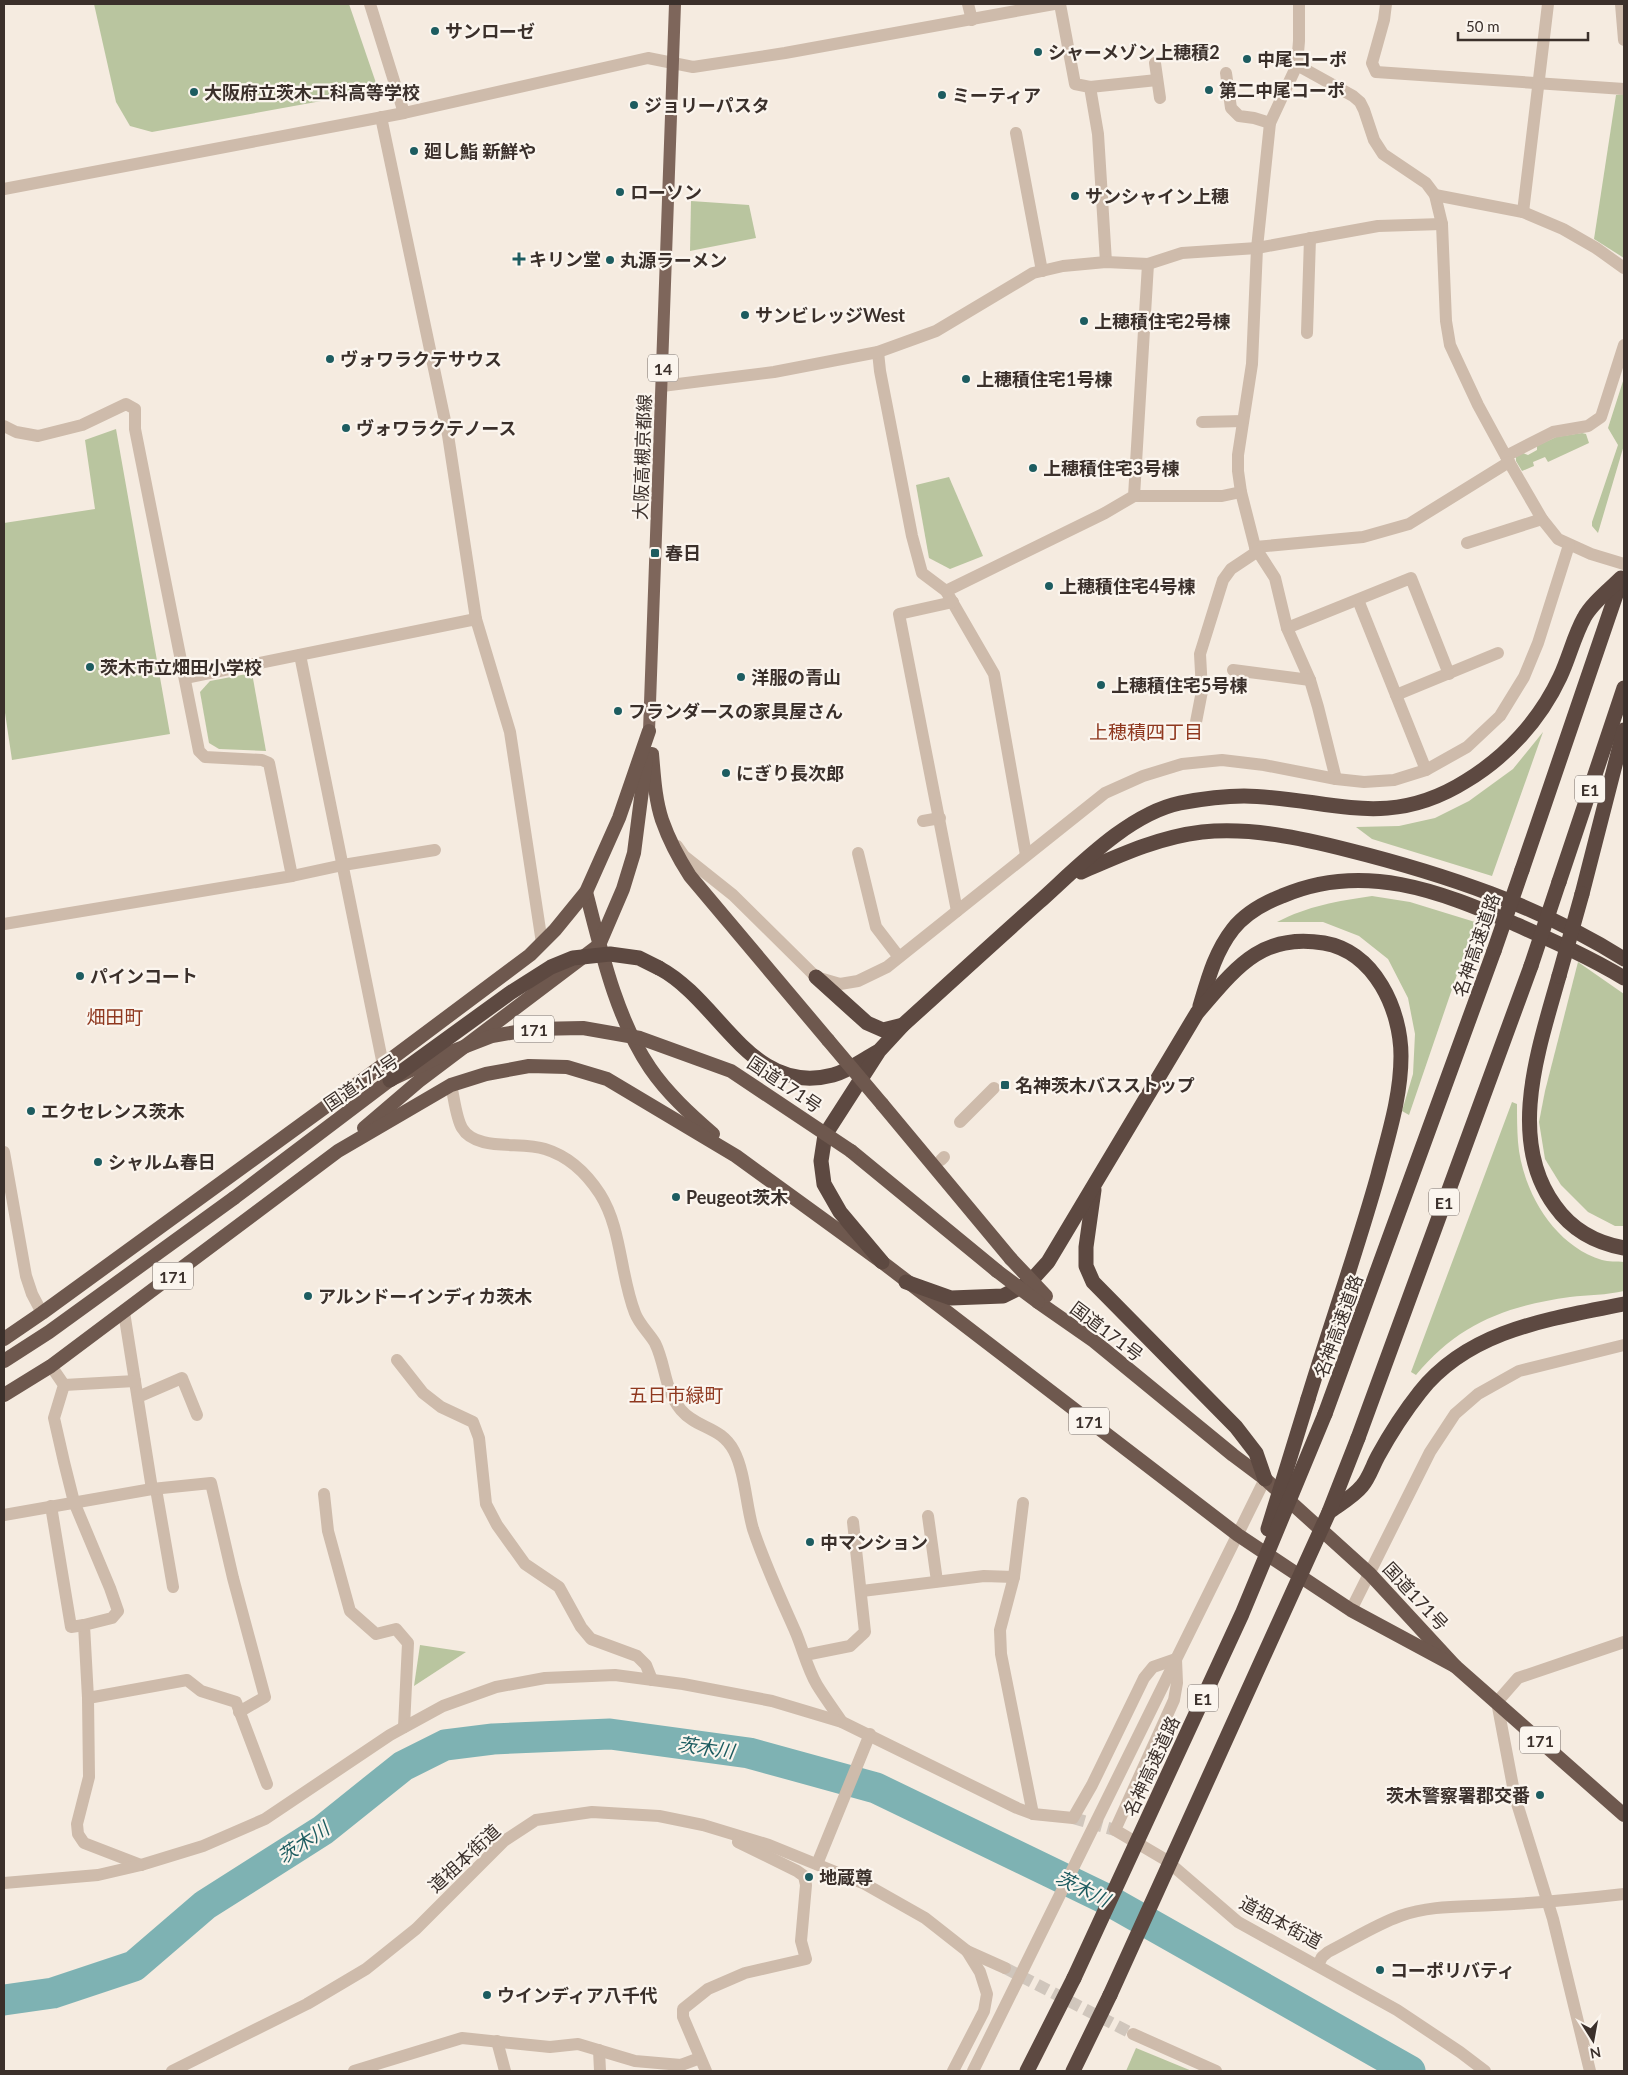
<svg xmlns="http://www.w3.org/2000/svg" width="1628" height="2075" viewBox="0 0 1628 2075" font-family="Lato,'Noto Sans JP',sans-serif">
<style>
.green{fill:#b9c59f}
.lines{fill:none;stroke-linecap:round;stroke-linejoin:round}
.river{stroke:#7eb2b3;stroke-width:31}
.minor-tunnel{stroke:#d0c6bc;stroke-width:12;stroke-dasharray:12 6;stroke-linecap:butt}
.pedestrian{stroke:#cebbab;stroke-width:12}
.minor{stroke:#cebbab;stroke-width:12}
.tertiary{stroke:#cebbab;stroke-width:12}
.primary{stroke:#7e665b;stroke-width:12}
.trunk{stroke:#6e584e;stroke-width:14}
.motorway{stroke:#5d4941;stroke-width:15}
.trunk-bridge{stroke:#6e584e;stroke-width:14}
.motorway-bridge{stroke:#5d4941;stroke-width:15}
.poi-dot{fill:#1d5c60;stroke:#fbf5ee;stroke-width:2}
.labels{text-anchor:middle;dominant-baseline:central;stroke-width:4.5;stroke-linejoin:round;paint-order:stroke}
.shield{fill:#fbf5ee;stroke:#756b66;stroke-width:1}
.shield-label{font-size:16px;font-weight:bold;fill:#3b302b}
.poi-label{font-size:18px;font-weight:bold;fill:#3b302b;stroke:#fbf5ee;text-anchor:start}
.street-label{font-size:18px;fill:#3b302b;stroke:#fbf5ee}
.neighbourhood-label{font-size:19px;fill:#8f381f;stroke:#fbf5ee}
.water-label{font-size:19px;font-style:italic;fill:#1d5c60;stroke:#fbf5ee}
</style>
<rect width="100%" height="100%" fill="#f5ebe0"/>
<!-- green -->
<g class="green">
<path d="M 94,4 L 349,4 L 376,83 L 360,94 L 152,132 L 130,126 L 116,102 Z"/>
<path d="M 1624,94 L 1624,258 L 1594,239 L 1616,95 Z"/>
<path d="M 691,201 L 749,205 L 756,238 L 690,251 Z"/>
<path d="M 1624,378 L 1624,445 L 1598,533 L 1592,526 L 1592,522 L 1618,445 L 1608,428 Z"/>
<path d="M 116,429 L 170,734 L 12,760 L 4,706 L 4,523 L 95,509 L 85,440 Z"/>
<path d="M 1582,433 L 1586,434 L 1589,443 L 1548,462 L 1545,457 L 1533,462 L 1534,466 L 1522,471 L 1516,461 L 1516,457 L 1523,453 L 1528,455 L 1537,450 L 1537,446 L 1556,437 Z"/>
<path d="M 949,477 L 983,556 L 950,569 L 929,558 L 916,485 Z"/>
<path d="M 252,673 L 266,751 L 219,749 L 209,743 L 200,692 L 210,681 Z"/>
<path d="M 1543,732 L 1492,876 L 1372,839 L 1356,827 L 1399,826 L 1435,818 L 1469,801 L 1513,769 Z"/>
<path d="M 1372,896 L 1410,902 L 1475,922 L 1409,1115 L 1402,1111 L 1413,1074 L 1415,1034 L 1408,998 L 1388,959 L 1359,936 L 1323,922 L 1277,922 C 1308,906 1337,901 1372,896 Z"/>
<path d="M 1578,962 L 1624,994 L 1624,1226 L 1615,1226 L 1588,1212 L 1561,1185 L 1545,1159 L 1539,1122 L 1545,1091 Z"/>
<path d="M 1512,1102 L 1517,1104 C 1517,1116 1517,1129 1518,1142 C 1522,1190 1553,1245 1602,1260 C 1608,1262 1617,1261 1624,1262 L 1624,1291 C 1607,1295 1588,1295 1570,1297 C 1506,1306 1458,1324 1416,1375 L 1411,1372 Z"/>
<path d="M 420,1645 L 466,1652 L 414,1686 Z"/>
<path d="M 1136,2048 L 1192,2071 L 1126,2071 Z"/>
</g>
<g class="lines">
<!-- river -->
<path class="river" d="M 4,2000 L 53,1993 L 134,1966 L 205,1905 L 323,1830 L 403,1766 L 445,1745 L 493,1739 L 610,1734 L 749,1753 L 876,1788 L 1106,1899 L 1410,2071"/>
<!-- minor-tunnel -->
<g class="minor-tunnel">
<path d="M 1073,1818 L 1115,1830"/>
<path d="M 1005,1968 L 1133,2034"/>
</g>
<!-- pedestrian -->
<g class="pedestrian">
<path d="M 960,1122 L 994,1088"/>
<path d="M 941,1160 L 944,1157"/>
</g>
<!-- minor -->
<g class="minor">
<path d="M 370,4 L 404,113"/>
<path d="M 968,4 L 972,20"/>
<path d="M 1060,4 L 1075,84 L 1090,87 L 1098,134 L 1106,262"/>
<path d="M 1299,4 L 1299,41 L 1297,65 L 1270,123 L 1257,248 L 1252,364 L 1238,455 L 1238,471 L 1241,492 L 1255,547 L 1275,578 L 1287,628 L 1310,680 L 1318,707 L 1336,779"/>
<path d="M 1386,4 L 1384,20 L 1372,63 L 1376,72 L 1624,89"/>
<path d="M 1621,4 L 1624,40"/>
<path d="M 1155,63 L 1160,98"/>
<path d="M 1297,65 L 1353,96 L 1360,102 L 1364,110 L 1374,140 L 1383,154 L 1426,183 L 1435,195 L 1442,224 L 1446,321 L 1450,345 L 1478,405 L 1509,462 L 1542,519 L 1558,539 L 1591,554 L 1624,564"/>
<path d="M 1226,73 L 1231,108 L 1239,116 L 1254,118 L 1270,123"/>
<path d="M 1090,87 L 1157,80"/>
<path d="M 381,117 L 448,435 L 476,619"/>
<path d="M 1016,133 L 1042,271"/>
<path d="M 1435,195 L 1523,212 L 1563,229 L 1596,248 L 1624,268"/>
<path d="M 1523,212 L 1548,4"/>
<path d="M 1307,333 L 1310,238"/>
<path d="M 878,352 L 880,371 L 912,536 L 922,573 L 946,591 L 994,674 L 1026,855"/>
<path d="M 662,386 L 774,372 L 878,352 L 936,331 L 1033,273 L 1063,266 L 1106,262 L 1148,264 L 1182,253 L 1257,248 L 1378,226 L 1442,224"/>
<path d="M 1202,422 L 1243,421"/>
<path d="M 4,426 L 16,432 L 38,436 L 82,425 L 126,404 L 135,409 L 135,429 L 199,751 L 205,757 L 262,760 L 269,763 L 292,876 L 4,924"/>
<path d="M 1506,456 L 1553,432 L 1588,426 L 1601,417 L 1624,345"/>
<path d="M 1134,496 L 1222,496 L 1241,492"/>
<path d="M 1467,543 L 1542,519"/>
<path d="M 1255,547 L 1363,537 L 1409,524 L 1509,462"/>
<path d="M 946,591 L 1105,513 L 1134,496 L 1148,264"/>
<path d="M 1358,600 L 1426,770"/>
<path d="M 953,602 L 899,614 L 957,911"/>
<path d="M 1287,628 L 1411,578 L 1449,674"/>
<path d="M 300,655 L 383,1065"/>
<path d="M 1233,670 L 1310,680"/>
<path d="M 185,678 L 476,619 L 510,732 L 542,943"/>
<path d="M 1396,695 L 1498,653"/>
<path d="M 1196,722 L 1202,691 L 1200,654 L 1223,580 L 1231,569 L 1258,551"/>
<path d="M 923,821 L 940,818"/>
<path d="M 677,846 L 684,856 L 733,895 L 816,977 L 840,984 L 858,981 L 887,967 L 1105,793 L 1143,776 L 1182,764 L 1222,760 L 1264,765 L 1336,779 L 1364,782 L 1394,780 L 1426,770 L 1467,747 L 1500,716 L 1524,677 L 1538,643 L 1569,545"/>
<path d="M 858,853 L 876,927 L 899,957"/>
<path d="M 292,876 L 343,865 L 435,850"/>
<path d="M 451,1085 C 454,1097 456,1118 462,1128 C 476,1152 521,1141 545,1149 C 568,1156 587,1174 600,1194 C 622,1229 620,1275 635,1313 C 639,1324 649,1333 655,1343 C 666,1365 664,1390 681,1410 C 697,1429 721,1426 734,1451 C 745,1472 746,1505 753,1529 C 765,1565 781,1599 796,1633 C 803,1650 808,1670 817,1685 C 825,1698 834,1710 842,1722"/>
<path d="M 4,1152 L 26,1276 L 32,1294 L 42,1313"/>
<path d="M 124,1312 L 152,1489"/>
<path d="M 397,1360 L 423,1393 L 441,1407 L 473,1422 L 479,1438 L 486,1504 L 497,1525 L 525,1564 L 559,1587 L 581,1627 L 591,1639 L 637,1656 L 646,1665 L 652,1680"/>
<path d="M 51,1366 L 64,1385 L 54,1418 L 64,1462 L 74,1502 L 110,1588 L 118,1611 L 112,1618 L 84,1625 L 88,1698 L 89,1777 L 77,1824 L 78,1834 L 84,1843 L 141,1865"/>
<path d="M 64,1385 L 135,1381"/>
<path d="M 138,1397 L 182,1378 L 197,1415"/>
<path d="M 156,1489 L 173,1587"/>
<path d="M 324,1494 L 328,1531 L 350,1611 L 376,1634 L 396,1629 L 408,1643 L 404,1727"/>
<path d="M 1023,1503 L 1014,1577 L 1000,1630 L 1001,1654 L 1033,1814"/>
<path d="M 51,1506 L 71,1627 L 84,1625"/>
<path d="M 4,1515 L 152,1489 L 211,1483 L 233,1578 L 265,1697 L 239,1712"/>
<path d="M 928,1516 L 937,1581"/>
<path d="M 862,1591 L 984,1576 L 1014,1577"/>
<path d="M 805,1655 L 850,1646 L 865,1632 L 853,1522"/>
<path d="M 88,1698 L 187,1680 L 201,1691 L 236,1702 L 267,1784"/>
<path d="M 1497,1702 L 1515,1797 L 1553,1919 L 1590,2071"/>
<path d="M 817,1864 L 870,1734"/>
<path d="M 4,1883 L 98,1875 L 141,1865 L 203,1846 L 265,1819 L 390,1735 L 443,1706 L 496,1687 L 545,1678 L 615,1675 L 683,1684 L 772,1701 L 842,1722 L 1017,1808 L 1033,1814 L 1073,1818 L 1092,1785 L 1144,1678 L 1153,1667 L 1176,1659 L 1177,1683 L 1174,1700 L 1115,1830 L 1166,1860 L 1238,1922 L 1397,2010 L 1460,2052 L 1485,2071"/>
<path d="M 967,1951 L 1005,1968"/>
<path d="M 1318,1965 L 1322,1957 L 1328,1952 C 1352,1940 1375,1925 1400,1916 C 1431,1905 1462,1907 1494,1905 C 1538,1903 1581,1899 1624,1894"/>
<path d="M 1133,2034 L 1216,2071"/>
<path d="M 497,2041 L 505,2071"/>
<path d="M 599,2050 L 600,2071"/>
<path d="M 172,2071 L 307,2004 L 366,1969 L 416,1929 L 504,1841 L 536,1820 L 592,1812 L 659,1816 L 703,1825 L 769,1845 L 865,1884 L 925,1918 L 967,1951 L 980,1972 L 987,1994 L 984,2011 L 953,2071"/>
<path d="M 354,2071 L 462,2038 L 550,2047 L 578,2044 L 635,2061 L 681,2065 L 700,2058"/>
<path d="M 706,2071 L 683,2017 L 683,2009 L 708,1989 L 745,1973 L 806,1959 L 801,1941 L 806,1885 L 804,1876 L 797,1871 L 738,1842"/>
</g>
<!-- tertiary -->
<g class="tertiary">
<path d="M 4,189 L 404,113 L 648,58 L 693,67 L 785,53 L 1054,4"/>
<path d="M 1351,1610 L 1430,1452 L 1455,1414 L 1478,1394 L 1519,1371 L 1624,1345"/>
<path d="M 1497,1702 L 1518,1678 L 1624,1642"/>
<path d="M 973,2071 L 1265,1479"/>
</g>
<!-- primary -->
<path class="primary" d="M 649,731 L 675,4"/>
<!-- trunk -->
<g class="trunk">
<path d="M 652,754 C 654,776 655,799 662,820 C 669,840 679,859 690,876 L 828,1040"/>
<path d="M 586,892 C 601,950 616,1018 650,1068 C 667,1093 690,1114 713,1134"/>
<path d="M 882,1104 L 1011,1259"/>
<path d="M 364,1128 L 419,1081 L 599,945 L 623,889 L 634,853 L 646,759"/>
<path d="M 851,1151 L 997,1271"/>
<path d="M 1038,1302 L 1094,1341 L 1233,1455 L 1265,1479 L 1370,1574 L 1455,1666 L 1624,1815"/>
<path d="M 4,1339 L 42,1313 L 383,1065 L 530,955 L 555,930 L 586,892 L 619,818 L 649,731"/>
<path d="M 4,1361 L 49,1332 L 234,1198"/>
<path d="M 4,1395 L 51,1366 L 338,1151 L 451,1085 L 486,1074 L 529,1066 L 567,1067 L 607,1079 L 736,1156 L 882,1262 L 1238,1535 L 1351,1610 L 1455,1666"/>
</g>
<!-- motorway -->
<g class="motorway">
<path d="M 1522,870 L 1620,583"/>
<path d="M 1081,872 C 1120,855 1159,837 1202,832 C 1251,827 1301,838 1348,850 C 1444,874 1540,906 1624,959"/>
<path d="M 1559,882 L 1624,688"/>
<path d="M 1582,894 L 1624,730"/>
<path d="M 659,968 C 721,1001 750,1097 833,1075 C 848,1071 864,1059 877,1052"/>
<path d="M 1559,976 C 1539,1048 1506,1139 1555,1206 C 1572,1230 1596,1243 1624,1248"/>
<path d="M 816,977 L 867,1023 L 883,1030 L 903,1025"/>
<path d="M 1200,1006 C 1208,979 1215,952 1233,929 C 1245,914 1264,903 1282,896 C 1363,861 1440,891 1515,924 C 1553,941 1589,957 1624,978"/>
<path d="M 1094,1190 L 1086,1247 L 1086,1266 L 1093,1282 L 1236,1427 L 1256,1453 L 1265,1479"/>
<path d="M 882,1262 L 840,1212 L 824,1184 L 821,1161 L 825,1135 L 879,1051 L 903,1025 C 948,984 993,943 1039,902 C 1078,867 1128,814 1180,803 C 1201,799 1222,796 1244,796 C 1328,797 1385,832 1466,781 C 1506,757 1540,720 1560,677 C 1569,658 1574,636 1584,618 C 1591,604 1610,589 1621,578"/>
<path d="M 906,1282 L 951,1298 L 1003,1296 L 1029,1283 L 1048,1262 L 1197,1013 C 1235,969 1261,932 1324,943 C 1375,952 1401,1010 1401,1056 C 1401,1097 1388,1136 1378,1175 C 1357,1250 1331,1324 1308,1399"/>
<path d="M 1325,1414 L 1494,951"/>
<path d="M 1358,1438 L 1531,966"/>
<path d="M 1329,1512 C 1340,1504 1354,1496 1362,1486 C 1369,1478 1373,1465 1378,1456 C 1390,1434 1405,1411 1420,1392 C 1470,1329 1551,1319 1624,1304"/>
<path d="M 1027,2071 L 1074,1978"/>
<path d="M 1073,2071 L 1110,1995"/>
</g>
<!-- trunk-bridge -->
<g class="trunk-bridge">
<path d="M 828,1040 L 882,1104"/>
<path d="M 234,1198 L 390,1080 L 443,1055 L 492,1036 L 534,1029 L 583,1028 L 640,1038 L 731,1071 L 851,1151"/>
<path d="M 1011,1259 L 1046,1296"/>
<path d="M 997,1271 L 1038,1302"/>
</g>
<!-- motorway-bridge -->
<g class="motorway-bridge">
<path d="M 1494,951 L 1522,870"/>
<path d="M 1531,966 L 1559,882"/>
<path d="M 1559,976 L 1582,894"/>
<path d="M 390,1080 L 510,993 L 551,967 L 573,958 L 610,954 L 639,958 L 659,968"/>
<path d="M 1268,1529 L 1308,1399"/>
<path d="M 1074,1978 L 1242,1614 L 1325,1414"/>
<path d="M 1110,1995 L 1329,1512 L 1358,1438"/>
</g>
</g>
<!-- markers -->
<g class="poi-dot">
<circle cx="435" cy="31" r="5"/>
<circle cx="1038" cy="52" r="5"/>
<circle cx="1247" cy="59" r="5"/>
<circle cx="1209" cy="90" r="5"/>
<circle cx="194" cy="92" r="5"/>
<circle cx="942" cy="95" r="5"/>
<circle cx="634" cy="105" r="5"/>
<circle cx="414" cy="151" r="5"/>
<circle cx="620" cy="192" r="5"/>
<circle cx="1075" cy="196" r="5"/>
<path d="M516.5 251.5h5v5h5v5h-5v5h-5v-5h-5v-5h5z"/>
<circle cx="610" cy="260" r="5"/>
<circle cx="745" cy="315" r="5"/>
<circle cx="1084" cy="321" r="5"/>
<circle cx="330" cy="359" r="5"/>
<circle cx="966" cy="379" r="5"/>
<circle cx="346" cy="428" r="5"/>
<circle cx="1033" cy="468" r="5"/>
<rect x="650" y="548" width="10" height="10" rx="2.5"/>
<circle cx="1049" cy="586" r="5"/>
<circle cx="90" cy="667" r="5"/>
<circle cx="741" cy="677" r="5"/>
<circle cx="1101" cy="685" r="5"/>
<circle cx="618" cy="711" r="5"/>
<circle cx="726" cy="773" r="5"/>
<circle cx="80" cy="976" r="5"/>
<rect x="1000" y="1080" width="10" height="10" rx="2.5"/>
<circle cx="31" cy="1111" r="5"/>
<circle cx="98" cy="1162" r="5"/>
<circle cx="676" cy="1197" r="5"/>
<circle cx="308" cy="1296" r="5"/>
<circle cx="810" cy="1542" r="5"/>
<circle cx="1540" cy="1795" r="5"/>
<circle cx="809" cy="1877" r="5"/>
<circle cx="1380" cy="1970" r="5"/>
<circle cx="487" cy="1995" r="5"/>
</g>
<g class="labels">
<!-- shield labels -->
<g class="shield">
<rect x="648" y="354.5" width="30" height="27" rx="4"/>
<rect x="1575" y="775.5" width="30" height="27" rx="4"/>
<rect x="514" y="1015.5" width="40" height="27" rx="4"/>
<rect x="1429" y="1188.5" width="30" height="27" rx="4"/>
<rect x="153" y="1262.5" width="40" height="27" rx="4"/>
<rect x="1069" y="1407.5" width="40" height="27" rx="4"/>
<rect x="1188" y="1684.5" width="30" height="27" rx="4"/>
<rect x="1520" y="1726.5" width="40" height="27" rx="4"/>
</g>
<g class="shield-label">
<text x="663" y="368">14</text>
<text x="1590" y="789">E1</text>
<text x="534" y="1029">171</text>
<text x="1444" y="1202">E1</text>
<text x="173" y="1276">171</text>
<text x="1089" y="1421">171</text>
<text x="1203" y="1698">E1</text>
<text x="1540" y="1740">171</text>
</g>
<!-- poi labels -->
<g class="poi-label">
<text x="445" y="31">サンローゼ</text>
<text x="1048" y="52">シャーメゾン上穂積2</text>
<text x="1257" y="59">中尾コーポ</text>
<text x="1219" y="90">第二中尾コーポ</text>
<text x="204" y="92">大阪府立茨木工科高等学校</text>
<text x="952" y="95">ミーティア</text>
<text x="644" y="105">ジョリーパスタ</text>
<text x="424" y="151">廻し鮨 新鮮や</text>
<text x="630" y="192">ローソン</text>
<text x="1085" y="196">サンシャイン上穂</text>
<text x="529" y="259">キリン堂</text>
<text x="620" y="260">丸源ラーメン</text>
<text x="755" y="315">サンビレッジWest</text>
<text x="1094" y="321">上穂積住宅2号棟</text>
<text x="340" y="359">ヴォワラクテサウス</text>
<text x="976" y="379">上穂積住宅1号棟</text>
<text x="356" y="428">ヴォワラクテノース</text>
<text x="1043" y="468">上穂積住宅3号棟</text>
<text x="665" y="553">春日</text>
<text x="1059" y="586">上穂積住宅4号棟</text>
<text x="100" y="667">茨木市立畑田小学校</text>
<text x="751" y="677">洋服の青山</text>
<text x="1111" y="685">上穂積住宅5号棟</text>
<text x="628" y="711">フランダースの家具屋さん</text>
<text x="736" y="773">にぎり長次郎</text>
<text x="90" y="976">パインコート</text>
<text x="1015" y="1085">名神茨木バスストップ</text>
<text x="41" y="1111">エクセレンス茨木</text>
<text x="108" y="1162">シャルム春日</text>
<text x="686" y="1197">Peugeot茨木</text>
<text x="318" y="1296">アルンドーインディカ茨木</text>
<text x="820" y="1542">中マンション</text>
<text x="1530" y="1795" text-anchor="end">茨木警察署郡交番</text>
<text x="819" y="1877">地蔵尊</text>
<text x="1390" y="1970">コーポリバティ</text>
<text x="497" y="1995">ウインディア八千代</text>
</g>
<!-- street labels -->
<g class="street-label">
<text transform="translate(642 457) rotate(-88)">大阪高槻京都線</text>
<text transform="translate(1476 945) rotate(-71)">名神高速道路</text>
<text transform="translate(361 1082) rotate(-34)">国道171号</text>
<text transform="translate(785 1084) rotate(34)">国道171号</text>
<text transform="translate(1338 1326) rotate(-70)">名神高速道路</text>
<text transform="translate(1107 1331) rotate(37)">国道171号</text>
<text transform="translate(1416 1596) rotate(47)">国道171号</text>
<text transform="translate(1151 1766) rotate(-65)">名神高速道路</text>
<text transform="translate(464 1858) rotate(-43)">道祖本街道</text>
<text transform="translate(1281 1922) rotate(28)">道祖本街道</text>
</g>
<!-- neighbourhood labels -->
<g class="neighbourhood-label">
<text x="1146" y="731">上穂積四丁目</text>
<text x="115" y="1016">畑田町</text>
<text x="676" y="1394">五日市緑町</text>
</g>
<!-- water labels -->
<g class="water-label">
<text transform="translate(706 1747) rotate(8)">茨木川</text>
<text transform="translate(303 1842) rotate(-34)">茨木川</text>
<text transform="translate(1083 1888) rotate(26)">茨木川</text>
</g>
</g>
<!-- border -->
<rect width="1628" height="2075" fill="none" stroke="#3b302b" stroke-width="10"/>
<!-- north arrow -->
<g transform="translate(1593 2040) rotate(169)" stroke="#fbf5ee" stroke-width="4" paint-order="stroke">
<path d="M0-4L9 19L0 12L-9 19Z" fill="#3b302b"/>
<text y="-8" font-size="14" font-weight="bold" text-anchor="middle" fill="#3b302b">N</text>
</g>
<!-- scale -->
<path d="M1458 32v8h130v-8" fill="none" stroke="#3b302b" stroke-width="2.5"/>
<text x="1466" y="32" font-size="15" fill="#3b302b" stroke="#fbf5ee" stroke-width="4" paint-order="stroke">50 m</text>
</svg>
